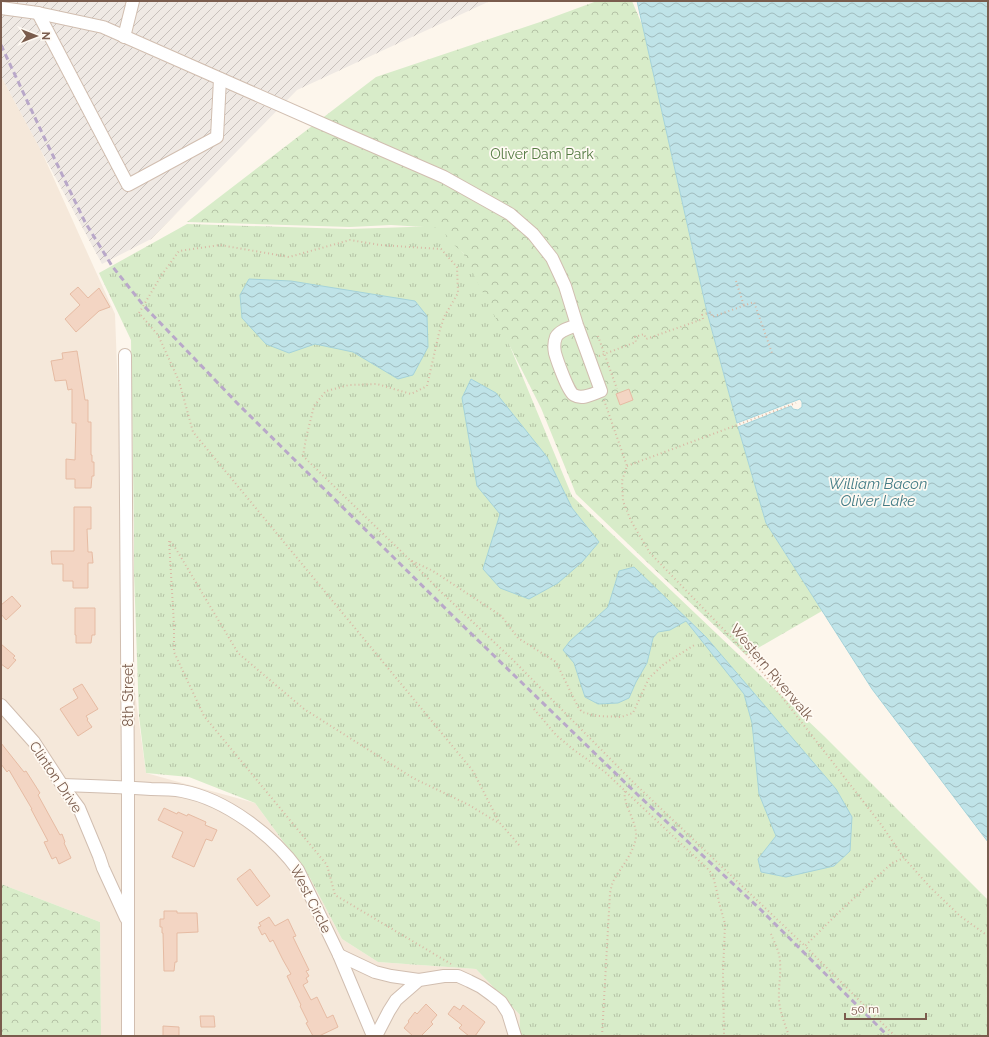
<svg xmlns="http://www.w3.org/2000/svg" width="989" height="1037" viewBox="0 0 989 1037" font-family="Raleway,sans-serif">
<style>
.residential{fill:#f5e8da}
.industrial{fill:url(#industrial-furrows)}
.grass{fill:url(#grass-tufts)}
.forest{fill:url(#forest-crowns)}
.water{fill:url(#water-waves);stroke:#a5d3da}
.building{fill:#f3d5c3;stroke:#e6bba3}
.lines{fill:none;stroke-linecap:round;stroke-linejoin:round}
.minor-casing{stroke:#d1beb0;stroke-width:14}
.path{stroke:#d9b8a5;stroke-width:2;stroke-dasharray:1 3;stroke-linecap:butt}
.minor{stroke:#fff;stroke-width:12}
.rail{stroke:#b9a8c9;stroke-width:3;stroke-dasharray:6 4;stroke-linecap:butt}
.labels{text-anchor:middle;dominant-baseline:central;stroke-width:3.5;stroke-linejoin:round;paint-order:stroke}
.park-label{font-size:14px;fill:#537a41;stroke:#fffaf3}
.street-label{font-size:14px;fill:#7a5c4d;stroke:#fffaf3}
.water-label{font-size:15px;font-style:italic;fill:#437c86;stroke:#fffaf3}
</style>
<defs>
<pattern id="industrial-furrows" width="10" height="10" patternUnits="userSpaceOnUse"><rect width="10" height="10" fill="#efe9e4"/><path d="M-1 1l2-2M0 10L10 0M9 11l2-2" fill="none" stroke="#c7c0bb"/></pattern>
<pattern id="grass-tufts" width="24" height="20" patternUnits="userSpaceOnUse"><rect width="24" height="20" fill="#d8ecc9"/><path d="M3 7l-1-3M5 7V3M7 7l1-3M15 17l-1-3M17 17v-4M19 17l1-3" fill="none" stroke="#b4c2a5"/></pattern>
<pattern id="forest-crowns" width="20" height="18" patternUnits="userSpaceOnUse"><rect width="20" height="18" fill="#d8ecc9"/><path d="M2 6a3 3 0 1 1 6 0M12 15a3 3 0 1 1 6 0" fill="none" stroke="#b4c2a5"/></pattern>
<pattern id="water-waves" width="16" height="10" patternUnits="userSpaceOnUse"><rect width="16" height="10" fill="#bfe3e8"/><path d="M0 5q4-4 8 0t8 0" fill="none" stroke="#a0bbbe"/></pattern>
</defs>
<rect width="100%" height="100%" fill="#fdf6ec"/>
<!-- residential -->
<path class="residential" d="M 1,76 L 40,148 L 115,314 L 127,635 L 146,773 L 255,803 L 310,878 L 342,939 L 378,962 L 476,969 L 520,1015 L 519,1036 L 101,1036 L 100,922 L 1,884 Z"/>
<!-- industrial -->
<path class="industrial" d="M 1,1 L 490,1 L 297,90 L 151,239 L 102,264 L 1,76 Z"/>
<!-- grass -->
<path class="grass" d="M 187,224 L 348,229 L 441,226 L 480,274 L 572,496 L 824,736 L 988,900 L 988,1036 L 519,1036 L 520,1015 L 476,969 L 378,962 L 342,939 L 310,878 L 255,803 L 189,777 L 146,773 L 139,716 L 134,573 L 134,531 L 131,340 L 99,273 Z"/>
<!-- forest -->
<g class="forest">
<path d="M 597,1 L 632,1 L 643,27 L 707,312 L 737,423 L 766,523 L 822,611 L 746,655 L 669,583 L 576,494 L 541,408 L 463,253 L 453,244 L 441,228 L 391,225 L 350,227 L 187,222 L 376,77 L 540,22 Z"/>
<path d="M 1,884 L 100,922 L 101,1036 L 1,1036 Z"/>
</g>
<!-- water -->
<g class="water">
<path d="M 637,1 L 988,1 L 988,842 L 872,689 L 766,523 L 738,427 L 791,406 L 793,409 L 798,410 L 802,407 L 802,402 L 800,399 L 737,423 L 707,312 Z"/>
<path d="M 249,279 L 291,281 L 415,301 L 427,316 L 428,347 L 413,375 L 398,379 L 353,352 L 315,344 L 289,353 L 266,344 L 242,318 L 240,295 Z"/>
<path d="M 471,379 L 496,393 L 547,457 L 572,508 L 599,542 L 582,562 L 558,583 L 529,599 L 500,588 L 483,569 L 500,514 L 477,486 L 462,398 Z"/>
<path d="M 634,567 L 706,637 L 836,789 L 852,817 L 850,851 L 834,866 L 786,877 L 761,872 L 758,859 L 776,836 L 759,794 L 752,723 L 744,694 L 686,621 L 670,630 L 658,632 L 653,638 L 647,663 L 636,682 L 629,698 L 618,703 L 598,704 L 585,697 L 574,663 L 563,650 L 570,641 L 608,607 L 619,571 Z"/>
</g>
<!-- building -->
<g class="building">
<path d="M 78,287 L 88,298 L 99,288 L 110,307 L 99,311 L 76,332 L 65,319 L 80,305 L 70,294 Z"/>
<path d="M 77,351 L 85,400 L 88,400 L 88,422 L 91,422 L 91,455 L 92,455 L 92,462 L 94,462 L 94,476 L 92,476 L 91,488 L 75,488 L 75,479 L 66,479 L 66,459 L 75,460 L 76,423 L 72,423 L 72,389 L 68,390 L 66,380 L 55,381 L 51,361 L 63,359 L 62,353 Z"/>
<path d="M 629,389 L 633,400 L 620,405 L 616,394 Z"/>
<path d="M 74,507 L 91,507 L 91,529 L 87,529 L 88,552 L 92,552 L 93,563 L 88,563 L 88,588 L 73,588 L 73,581 L 63,581 L 63,564 L 52,564 L 51,551 L 74,551 Z"/>
<path d="M 12,596 L 21,606 L 6,620 L 1,614 L 1,605 Z"/>
<path d="M 75,608 L 95,608 L 95,635 L 92,635 L 91,643 L 76,643 L 76,635 L 75,635 Z"/>
<path d="M 1,644 L 15,656 L 13,658 L 16,660 L 8,669 L 1,664 Z"/>
<path d="M 82,684 L 98,709 L 86,716 L 88,719 L 87,720 L 92,727 L 78,736 L 60,709 L 78,698 L 73,689 Z"/>
<path d="M 1,743 L 24,772 L 26,771 L 40,793 L 38,795 L 60,835 L 62,834 L 65,842 L 64,843 L 71,858 L 59,864 L 56,857 L 52,859 L 44,842 L 48,841 L 31,809 L 32,809 L 9,770 L 7,772 L 1,764 Z"/>
<path d="M 164,808 L 177,814 L 178,812 L 187,816 L 188,814 L 206,822 L 205,825 L 217,830 L 212,841 L 206,839 L 194,867 L 172,857 L 183,832 L 158,820 Z"/>
<path d="M 250,869 L 270,896 L 257,906 L 237,879 Z"/>
<path d="M 164,911 L 177,911 L 177,913 L 197,913 L 198,932 L 177,933 L 177,962 L 175,962 L 174,971 L 164,971 L 163,933 L 162,933 L 162,927 L 160,927 L 160,919 L 164,919 Z"/>
<path d="M 269,917 L 275,926 L 288,919 L 296,936 L 293,937 L 309,970 L 306,971 L 309,976 L 306,978 L 308,982 L 303,985 L 311,1000 L 317,997 L 327,1018 L 333,1015 L 338,1027 L 319,1036 L 313,1036 L 306,1023 L 308,1022 L 300,1006 L 301,1005 L 287,976 L 291,974 L 283,960 L 273,940 L 270,942 L 265,933 L 262,935 L 258,927 L 261,926 L 259,923 Z"/>
<path d="M 426,1004 L 437,1015 L 431,1022 L 433,1024 L 421,1036 L 413,1036 L 404,1028 L 409,1022 L 408,1021 L 415,1012 L 417,1014 Z"/>
<path d="M 463,1005 L 485,1022 L 475,1036 L 469,1036 L 459,1028 L 462,1025 L 448,1014 L 454,1006 L 460,1010 Z"/>
<path d="M 200,1016 L 214,1016 L 215,1027 L 201,1027 Z"/>
<path d="M 163,1026 L 179,1027 L 179,1036 L 163,1036 Z"/>
</g>
<g class="lines">
<defs>
<g id="minor">
<path d="M 1,8 L 38,13 L 103,27 L 350,136 L 444,177 L 510,214 L 533,234 L 552,258 L 565,286 L 577,325 L 601,391 C 593,394 582,400 574,395 C 568,392 557,360 555,353 C 554,348 554,342 556,337 C 560,330 570,328 577,325"/>
<path d="M 38,13 L 128,185 L 217,137 L 220,79"/>
<path d="M 124,37 L 133,1"/>
<path d="M 125,355 L 128,787 L 128,1036"/>
<path d="M 1,705 L 34,742 L 62,785 L 79,808 L 99,856 L 103,868 L 126,918"/>
<path d="M 62,785 C 92,786 122,787 151,789 C 161,789 172,789 182,791 C 225,799 273,835 298,870 L 339,955 L 373,1036"/>
<path d="M 339,955 L 375,972 L 391,976 L 419,980"/>
<path d="M 376,1036 L 389,1011 L 396,1000 L 419,980 L 444,976 L 458,976 L 469,981 L 481,987 L 492,995 L 501,1002 L 508,1013 L 515,1036"/>
</g>
</defs>
<!-- minor casing -->
<use href="#minor" class="minor-casing"/>
<!-- path -->
<g class="path">
<path d="M 736,281 L 744,306"/>
<path d="M 598,336 L 617,389"/>
<path d="M 599,356 L 636,342 L 635,337 L 644,334 L 646,339 L 703,319 L 702,315 L 711,312 L 712,317 L 754,302 L 772,353"/>
<path d="M 604,400 L 627,466 L 622,481 L 623,501 L 631,521 L 650,553 L 730,636 L 764,674 L 880,823 L 904,858 L 930,887 L 960,916 L 988,936"/>
<path d="M 627,466 L 796,403"/>
<path d="M 411,561 L 441,592 L 511,658 L 633,782 L 805,946"/>
<path d="M 534,709 L 556,735 L 574,750 L 605,772 L 709,870 L 713,876 L 717,892 L 719,902 L 725,924 L 723,973 L 724,1036"/>
<path d="M 519,845 L 499,822 L 473,771 L 193,432 L 179,381 L 158,335 L 139,313 L 161,276 L 179,251 L 220,245 L 289,257 L 350,240 L 380,245 L 441,249 L 457,267 L 458,293 L 444,317 L 439,333 L 427,386 L 411,394 L 377,384 L 349,385 L 326,391 L 314,406 L 306,438 L 303,456 L 410,560 L 433,571 L 503,617 L 503,618 L 518,638 L 556,662 L 578,707 L 582,712 L 597,716 L 621,717 L 633,713 L 649,678 L 664,664 L 696,644"/>
<path d="M 771,934 C 773,939 776,945 778,951 C 783,967 778,984 779,1000 C 780,1013 785,1024 789,1036"/>
<path d="M 451,964 L 335,895 L 327,865 L 204,716 L 174,652 L 174,625 L 169,540 L 176,549 L 238,653 L 304,709 L 413,778 L 469,805 L 497,822"/>
<path d="M 602,1036 L 610,893 C 611,888 612,883 615,878 C 622,866 635,851 636,836 C 637,822 622,802 625,791"/>
<path d="M 895,1036 L 805,946 L 837,914 L 892,863 L 904,858"/>
</g>
<!-- minor -->
<use href="#minor" class="minor"/>
<!-- rail -->
<path class="rail" d="M 1,45 L 44,137 L 85,222 L 112,266 L 144,306 L 239,405 L 455,618 L 639,796 L 760,909 L 888,1036"/>
</g>
<g class="labels">
<!-- park labels -->
<g class="park-label">
<text x="542" y="154">Oliver Dam Park</text>
</g>
<!-- street labels -->
<g class="street-label">
<text transform="translate(772 672) rotate(50)">Western Riverwalk</text>
<text transform="translate(128 695) rotate(-90)">8th Street</text>
<text transform="translate(56 777) rotate(56)">Clinton Drive</text>
<text transform="translate(311 899) rotate(63)">West Circle</text>
</g>
<!-- water labels -->
<g class="water-label">
<text x="878" y="484">William Bacon<tspan x="878" dy="17">Oliver Lake</tspan></text>
</g>
</g>
<!-- border -->
<rect width="989" height="1037" fill="none" stroke="#7a5c4d" stroke-width="4"/>
<!-- north arrow -->
<g transform="translate(36 36) rotate(90)" stroke="#fffaf3" stroke-width="3" paint-order="stroke">
<path d="M0-3L7 15L0 10L-7 15Z" fill="#7a5c4d"/>
<text y="-6" font-size="11" font-weight="bold" text-anchor="middle" fill="#7a5c4d">N</text>
</g>
<!-- scale -->
<path d="M845 1013v6h81v-6" fill="none" stroke="#7a5c4d" stroke-width="2"/>
<text x="851" y="1013" font-size="12" fill="#7a5c4d" stroke="#fffaf3" stroke-width="3" paint-order="stroke">50 m</text>
</svg>
